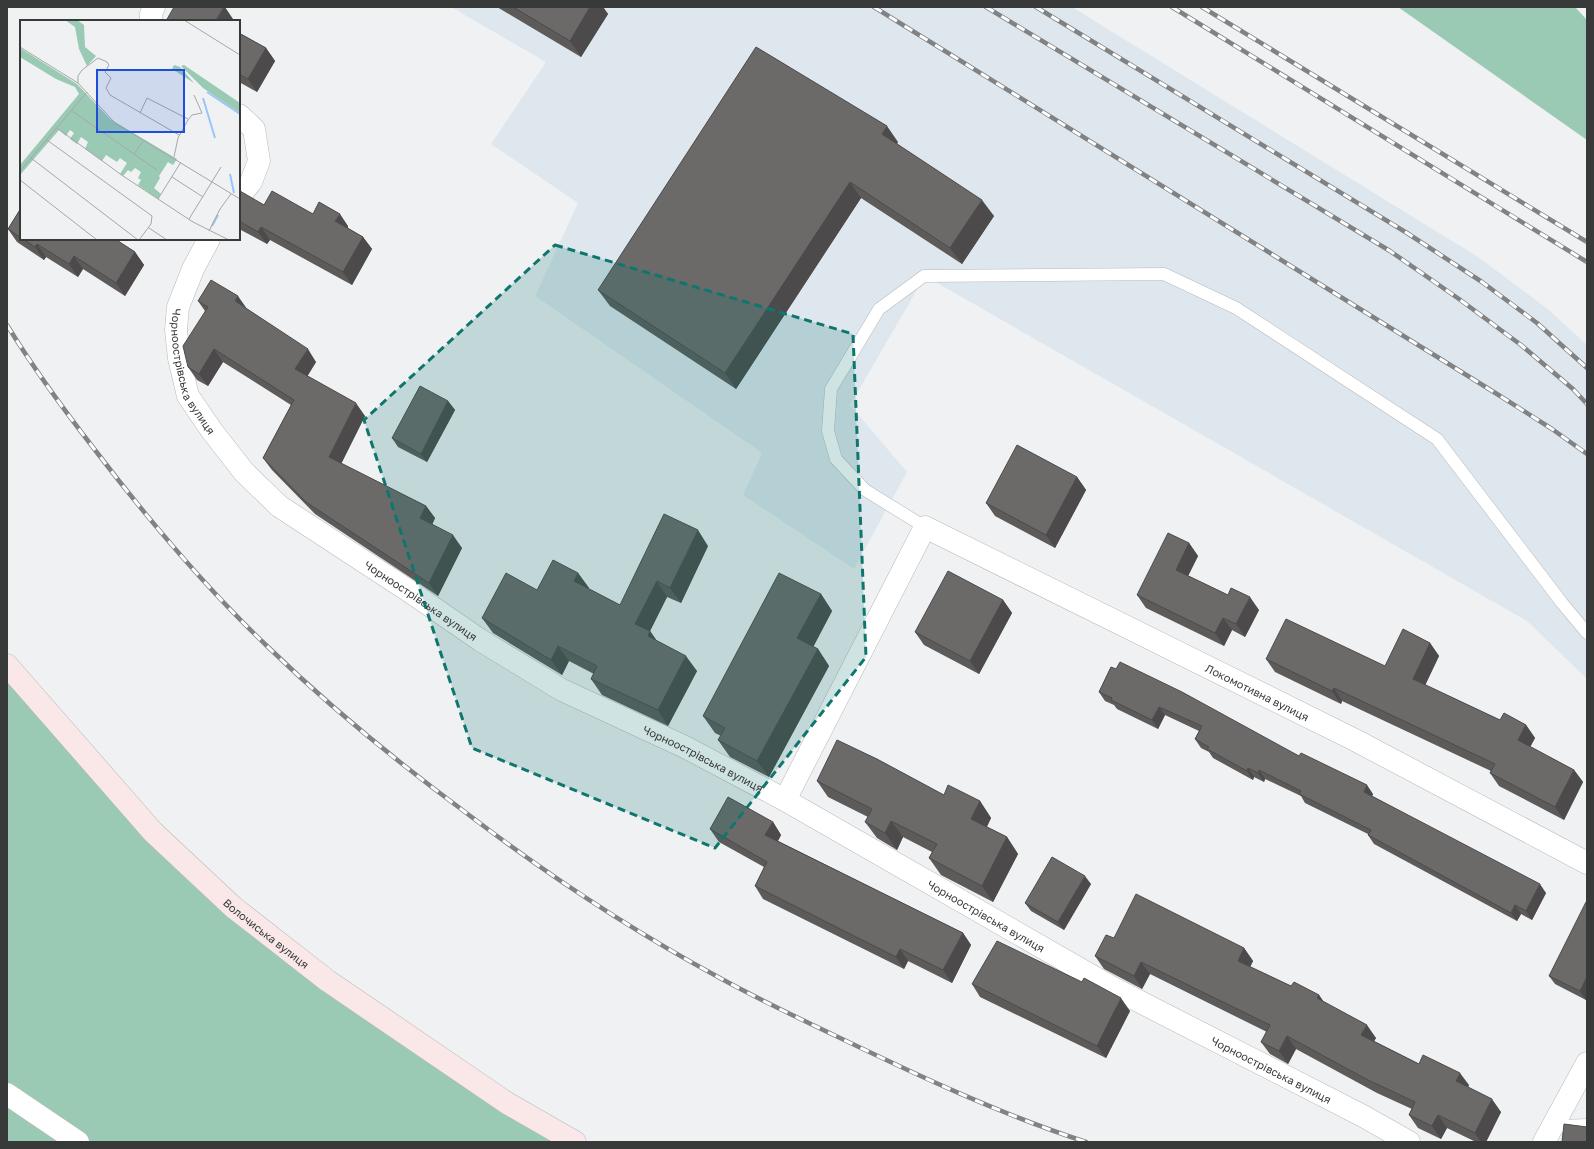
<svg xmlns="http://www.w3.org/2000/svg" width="1594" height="1149" viewBox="0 0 1594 1149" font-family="'Golos Text',sans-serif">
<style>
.built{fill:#dfe7ee}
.green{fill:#9acab3}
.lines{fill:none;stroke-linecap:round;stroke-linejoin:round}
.service-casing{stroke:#b8b9bb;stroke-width:13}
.minor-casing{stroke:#b8b9bb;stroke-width:23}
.secondary-casing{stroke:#b8b9bb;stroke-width:23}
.service{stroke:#fff;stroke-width:12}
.minor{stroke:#fff;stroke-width:22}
.secondary{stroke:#fae8e9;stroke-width:22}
.rail-casing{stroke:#818283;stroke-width:4.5}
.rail{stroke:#fdfeff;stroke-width:3;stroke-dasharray:9;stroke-linecap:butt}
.wall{fill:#5d5b5a}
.shaded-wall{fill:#4c4a4a}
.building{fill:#6c6a69;stroke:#4c4a4a}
.marked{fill:#0f766e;fill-opacity:0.2;stroke:#0f766e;stroke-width:3;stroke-dasharray:8 5;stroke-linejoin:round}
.labels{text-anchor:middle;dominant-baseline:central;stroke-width:4;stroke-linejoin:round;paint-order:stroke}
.street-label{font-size:11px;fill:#383939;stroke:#fdfeff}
.inset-river{fill:none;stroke:#99c6fa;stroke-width:2}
.inset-road{fill:none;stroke:#a6a7a9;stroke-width:1}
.view{fill:#1d4ed8;fill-opacity:0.15;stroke:#1d4ed8;stroke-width:2}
.inset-edge{fill:none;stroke:#383939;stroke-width:2}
</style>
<rect width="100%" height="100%" fill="#eff1f3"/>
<!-- built -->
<path class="built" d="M 451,7 L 1072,7 L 1478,257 L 1549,310 L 1587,345 L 1587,679 L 1527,621 L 925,276 L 850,405 L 907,472 L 854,569 L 743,495 L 762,453 L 535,296 L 578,203 L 491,144 L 546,62 Z"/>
<!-- green -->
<g class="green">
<path d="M 1398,7 L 1575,7 L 1587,20 L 1587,140 Z"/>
<path d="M 7,665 L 233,907 L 575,1142 L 7,1142 Z"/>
</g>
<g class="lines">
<defs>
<g id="service">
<path d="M 925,527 L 865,490 L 836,459 L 828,431 L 831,389 L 879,309 L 924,276 L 1164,274 L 1236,308 L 1437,439 L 1562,603 L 1587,633"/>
<path d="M 1562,1126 L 1587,1125"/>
</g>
<g id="minor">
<path d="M 151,21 L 151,14 L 154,7"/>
<path d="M 239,115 L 254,129 L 259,161 L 251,182 L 239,197"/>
<path id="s1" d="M 209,239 L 193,269 L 178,307 L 176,330 L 179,358 L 188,396 L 212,431 L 244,472 L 279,506 L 409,591 L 480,640 L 562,690 L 685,747 L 785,800 L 1113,988 L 1363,1116 L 1409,1142"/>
<path id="s2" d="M 785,800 L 925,527 L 1355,740 L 1587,863"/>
<path d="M 7,1094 L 78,1142"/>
<path d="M 1544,1142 L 1587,1063"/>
</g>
<g id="secondary">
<path id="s3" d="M 7,665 L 153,832 L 233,907 L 328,981 L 507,1103 L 575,1142"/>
</g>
</defs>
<!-- service casing -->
<use href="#service" class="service-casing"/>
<!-- minor casing -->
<use href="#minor" class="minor-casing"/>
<!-- secondary casing -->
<use href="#secondary" class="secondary-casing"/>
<!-- service -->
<use href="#service" class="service"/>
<!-- minor -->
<use href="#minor" class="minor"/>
<!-- secondary -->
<use href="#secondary" class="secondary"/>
<defs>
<g id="rail">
<path d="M 874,7 L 1497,394 L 1552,429 L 1587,454"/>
<path d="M 986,7 L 1390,251 L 1459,299 L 1521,345 L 1573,389 L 1587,404"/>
<path d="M 1036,7 L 1407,233 L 1482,282 L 1537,323 L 1587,368"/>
<path d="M 1172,7 L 1587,262"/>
<path d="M 1202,7 L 1587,242"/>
<path d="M 7,325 C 34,369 64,410 95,450 C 147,518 206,588 268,647 C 330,707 396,761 465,812 C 545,873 631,930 720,978 C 758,999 798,1018 838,1037 C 919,1076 1000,1114 1086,1142"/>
</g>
</defs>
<!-- rail casing -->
<use href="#rail" class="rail-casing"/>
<!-- rail -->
<use href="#rail" class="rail"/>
</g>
<!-- wall -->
<g class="wall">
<path d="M 497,7 L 603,7 L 608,14 L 581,57 Z"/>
<path d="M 239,33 L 266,48 L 275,61 L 257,92 L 239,82 Z"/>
<path d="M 898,142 L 897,144 L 994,216 L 962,264 L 861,198 L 736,389 L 610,306 L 598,290 Z"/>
<path d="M 239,192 L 264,205 L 313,214 L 348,226 L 348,228 L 363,237 L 372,249 L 352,285 L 270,240 L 267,244 L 239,229 Z"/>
<path d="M 21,208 L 21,239 L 115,239 L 135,252 L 144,265 L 125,296 L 83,269 L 78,277 L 46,257 L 44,260 L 17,242 L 8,229 Z"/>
<path d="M 198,301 L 247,309 L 316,362 L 307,376 L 365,416 L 341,464 L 426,506 L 435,518 L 432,525 L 462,548 L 438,596 L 315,514 L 272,470 L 263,458 L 291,405 L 223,362 L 208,386 L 197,380 L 188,367 L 205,311 Z"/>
<path d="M 448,401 L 455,410 L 427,462 L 398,447 L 392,438 Z"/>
<path d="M 1077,477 L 1086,490 L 1055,548 L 995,516 L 986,503 Z"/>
<path d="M 1189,543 L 1198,556 L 1188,576 L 1259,610 L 1245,637 L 1232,630 L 1224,646 L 1146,608 L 1137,595 Z"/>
<path d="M 708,546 L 681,603 L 667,597 L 650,631 L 657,641 L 697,671 L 668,726 L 602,695 L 591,679 L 594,674 L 569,661 L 562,675 L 493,633 L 482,618 L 537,590 L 578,573 L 589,588 L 589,589 L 620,605 Z"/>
<path d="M 821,594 L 832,611 L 813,647 L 818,649 L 829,666 L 769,777 L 730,757 L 718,740 L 721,736 L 715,733 L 703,716 Z"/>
<path d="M 1003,600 L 1012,613 L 979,674 L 924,645 L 915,632 Z"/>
<path d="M 1430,643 L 1439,656 L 1425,685 L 1500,720 L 1526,725 L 1535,738 L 1530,747 L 1574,770 L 1583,782 L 1564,820 L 1499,786 L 1490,773 L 1491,771 L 1342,701 L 1341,704 L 1275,672 L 1266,659 L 1385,666 Z"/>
<path d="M 1111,667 L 1299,756 L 1373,794 L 1372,796 L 1546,893 L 1532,920 L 1521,914 L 1517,921 L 1374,844 L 1368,835 L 1368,834 L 1305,803 L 1301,796 L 1265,779 L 1264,782 L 1254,777 L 1253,780 L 1213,758 L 1209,752 L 1201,748 L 1195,739 L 1199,731 L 1165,715 L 1158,729 L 1117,709 L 1114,705 L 1105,701 L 1099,692 Z"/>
<path d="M 817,781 L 944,795 L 980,801 L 991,818 L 987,827 L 1007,837 L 1018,854 L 993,902 L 941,875 L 929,858 L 932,852 L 903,837 L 897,850 L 877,838 L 865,822 L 868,817 L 828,797 Z"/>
<path d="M 773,822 L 781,835 L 778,841 L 963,933 L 971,945 L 952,983 L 908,961 L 904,969 L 763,899 L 755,886 L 764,867 L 719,842 L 710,829 Z"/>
<path d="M 1091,884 L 1064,930 L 1031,911 L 1025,903 Z"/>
<path d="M 1587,902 L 1586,1000 L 1555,984 L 1549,976 Z"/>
<path d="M 1114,938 L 1244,948 L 1253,961 L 1250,967 L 1291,986 L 1319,995 L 1323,1001 L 1376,1038 L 1374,1041 L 1419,1064 L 1469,1085 L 1468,1087 L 1501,1112 L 1486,1142 L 1476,1142 L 1447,1128 L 1441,1139 L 1418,1128 L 1409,1115 L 1412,1109 L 1377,1093 L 1296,1049 L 1288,1064 L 1270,1054 L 1261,1042 L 1267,1032 L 1150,974 L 1142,989 L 1104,969 L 1095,956 Z"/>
<path d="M 972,984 L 1130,1011 L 1106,1058 L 980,997 Z"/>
</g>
<!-- shaded-wall -->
<g class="shaded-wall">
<path d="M 224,7 L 225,7 L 233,19 L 232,21 L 217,21 L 216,20 Z"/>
<path d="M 590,7 L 603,7 L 608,14 L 581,57 L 570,41 Z"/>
<path d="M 266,48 L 275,61 L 257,92 L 248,79 Z"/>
<path d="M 887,126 L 898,142 L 893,150 L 882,134 Z"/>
<path d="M 850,182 L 861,198 L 736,389 L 725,373 Z"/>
<path d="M 982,200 L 994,216 L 962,264 L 950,248 Z"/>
<path d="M 340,214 L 348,226 L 344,234 L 335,221 Z"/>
<path d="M 261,227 L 270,240 L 267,244 L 258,232 Z"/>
<path d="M 363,237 L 372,249 L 352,285 L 343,272 Z"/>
<path d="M 37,244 L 46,257 L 44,260 L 35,247 Z"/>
<path d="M 135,252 L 144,265 L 125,296 L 116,283 Z"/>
<path d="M 74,256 L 83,269 L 78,277 L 69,264 Z"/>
<path d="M 238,296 L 247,309 L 235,301 Z"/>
<path d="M 214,349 L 223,362 L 208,386 L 199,374 Z"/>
<path d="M 308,349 L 316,362 L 304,382 L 295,369 Z"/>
<path d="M 448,401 L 455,410 L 427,462 L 421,454 Z"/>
<path d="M 356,403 L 365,416 L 338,470 L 329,457 Z"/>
<path d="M 1077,477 L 1086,490 L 1055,548 L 1046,535 Z"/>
<path d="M 426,506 L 435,518 L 429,531 L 420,518 Z"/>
<path d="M 698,530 L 708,546 L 681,603 L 670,588 Z"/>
<path d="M 453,535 L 462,548 L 438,596 L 429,583 Z"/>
<path d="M 1189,543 L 1198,556 L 1185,582 L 1176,570 Z"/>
<path d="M 578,573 L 589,588 L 585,597 L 574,581 Z"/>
<path d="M 657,581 L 667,597 L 646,639 L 635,624 Z"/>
<path d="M 821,594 L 832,611 L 809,655 L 797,638 Z"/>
<path d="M 1250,597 L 1259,610 L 1245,637 L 1236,624 Z"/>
<path d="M 1003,600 L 1012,613 L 979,674 L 970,661 Z"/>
<path d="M 1223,618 L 1232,630 L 1224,646 L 1215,633 Z"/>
<path d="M 650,631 L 661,647 L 648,636 Z"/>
<path d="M 1430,643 L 1439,656 L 1422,692 L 1413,679 Z"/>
<path d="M 558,646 L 569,661 L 562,675 L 551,660 Z"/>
<path d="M 818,649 L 829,666 L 769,777 L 757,761 Z"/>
<path d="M 686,656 L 697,671 L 668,726 L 658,710 Z"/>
<path d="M 1334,688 L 1342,701 L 1341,704 L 1332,691 Z"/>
<path d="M 1159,707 L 1165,715 L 1158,729 L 1152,720 Z"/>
<path d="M 1526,725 L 1535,738 L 1527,753 L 1518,740 Z"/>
<path d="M 1248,768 L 1254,777 L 1253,780 L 1247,771 Z"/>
<path d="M 1259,770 L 1265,779 L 1264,782 L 1258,773 Z"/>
<path d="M 1574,770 L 1583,782 L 1564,820 L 1555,807 Z"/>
<path d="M 1367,785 L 1373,794 L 1370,801 L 1364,792 Z"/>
<path d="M 980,801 L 991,818 L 982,835 L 971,819 Z"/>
<path d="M 891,821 L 903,837 L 897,850 L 885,833 Z"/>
<path d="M 773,822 L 781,835 L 774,848 L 765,835 Z"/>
<path d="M 1007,837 L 1018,854 L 993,902 L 982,886 Z"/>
<path d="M 1085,876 L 1091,884 L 1064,930 L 1058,922 Z"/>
<path d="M 1540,884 L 1546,893 L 1532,920 L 1526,911 Z"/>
<path d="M 1515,905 L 1521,914 L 1517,921 L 1511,913 Z"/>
<path d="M 963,933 L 971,945 L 952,983 L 943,970 Z"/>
<path d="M 1244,948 L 1253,961 L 1247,973 L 1238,961 Z"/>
<path d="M 900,949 L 908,961 L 904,969 L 896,957 Z"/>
<path d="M 1141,962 L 1150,974 L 1142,989 L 1134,976 Z"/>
<path d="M 1587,977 L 1587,998 L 1586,1000 L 1580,991 Z"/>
<path d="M 1319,995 L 1328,1008 L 1317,998 Z"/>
<path d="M 1121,998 L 1130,1011 L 1106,1058 L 1097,1046 Z"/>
<path d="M 1367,1025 L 1376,1038 L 1370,1048 L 1361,1035 Z"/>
<path d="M 1287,1036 L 1296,1049 L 1288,1064 L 1279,1051 Z"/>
<path d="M 1460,1073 L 1469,1085 L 1465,1094 L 1456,1081 Z"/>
<path d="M 1492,1099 L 1501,1112 L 1486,1142 L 1481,1142 L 1475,1133 Z"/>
<path d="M 1438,1115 L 1447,1128 L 1441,1139 L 1432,1126 Z"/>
</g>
<!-- building -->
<g class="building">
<path d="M 174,7 L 224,7 L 216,20 L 219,21 L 166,21 Z"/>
<path d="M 513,7 L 590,7 L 570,41 Z"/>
<path d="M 239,33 L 266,48 L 248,79 L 239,74 Z"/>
<path d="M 756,47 L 887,126 L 882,134 L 982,200 L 950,248 L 850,182 L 725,373 L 598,290 Z"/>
<path d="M 240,191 L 264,205 L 272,191 L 313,214 L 319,202 L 340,214 L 335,221 L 363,237 L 343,272 L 261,227 L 258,232 L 239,221 L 239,192 Z"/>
<path d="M 21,208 L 21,238 L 8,229 Z"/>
<path d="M 23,239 L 115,239 L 135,252 L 116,283 L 74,256 L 69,264 L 37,244 L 35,247 Z"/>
<path d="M 211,280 L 238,296 L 235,301 L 308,349 L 295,369 L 356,403 L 329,457 L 426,506 L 420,518 L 453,535 L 429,583 L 306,502 L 263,458 L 294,400 L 214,349 L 199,374 L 188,367 L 183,346 L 208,307 L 198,301 Z"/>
<path d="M 420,386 L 448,401 L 421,454 L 392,438 Z"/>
<path d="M 1017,445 L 1077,477 L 1046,535 L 986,503 Z"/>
<path d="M 664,514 L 698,530 L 670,588 L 657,581 L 635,624 L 650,631 L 648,636 L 686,656 L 658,710 L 591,679 L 597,666 L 558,646 L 551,660 L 482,618 L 506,573 L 537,590 L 553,560 L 578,573 L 574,581 L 620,605 Z"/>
<path d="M 1168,533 L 1189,543 L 1176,570 L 1228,595 L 1231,588 L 1250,597 L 1236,624 L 1223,618 L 1215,633 L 1137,595 Z"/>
<path d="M 948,571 L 1003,600 L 970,661 L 915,632 Z"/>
<path d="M 779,573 L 821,594 L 797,638 L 818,649 L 757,761 L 718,740 L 725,728 L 703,716 Z"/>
<path d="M 1286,619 L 1385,666 L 1403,629 L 1430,643 L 1413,679 L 1500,720 L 1504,713 L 1526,725 L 1518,740 L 1574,770 L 1555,807 L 1490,773 L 1495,764 L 1334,688 L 1332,691 L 1266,659 Z"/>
<path d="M 1120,662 L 1182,692 L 1299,756 L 1301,753 L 1367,785 L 1364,792 L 1540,884 L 1526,911 L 1515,905 L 1511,913 L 1368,835 L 1371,830 L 1299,794 L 1301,791 L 1259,770 L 1258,773 L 1248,768 L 1247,771 L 1207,749 L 1209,747 L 1195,739 L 1202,726 L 1159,707 L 1152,720 L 1111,700 L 1112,698 L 1099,692 L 1111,667 L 1116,669 Z"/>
<path d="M 837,740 L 877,759 L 944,795 L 948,785 L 980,801 L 971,819 L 1007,837 L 982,886 L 929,858 L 937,844 L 891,821 L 885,833 L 865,822 L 872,809 L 817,781 Z"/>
<path d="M 728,797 L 773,822 L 765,835 L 963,933 L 943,970 L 900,949 L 896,957 L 755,886 L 767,862 L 710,829 Z"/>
<path d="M 1052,857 L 1085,876 L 1058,922 L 1025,903 Z"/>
<path d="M 1136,894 L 1244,948 L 1238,961 L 1291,986 L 1294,982 L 1319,995 L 1317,998 L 1367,1025 L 1361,1035 L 1419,1064 L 1423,1055 L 1460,1073 L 1456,1081 L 1492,1099 L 1475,1133 L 1438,1115 L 1432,1126 L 1409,1115 L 1415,1102 L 1368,1080 L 1287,1036 L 1279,1051 L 1261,1042 L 1270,1025 L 1141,962 L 1134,976 L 1095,956 L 1106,935 L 1114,938 Z"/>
<path d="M 1586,902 L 1587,902 L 1587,977 L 1580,991 L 1549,976 Z"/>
<path d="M 997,941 L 1082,982 L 1084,978 L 1121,998 L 1097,1046 L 972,984 Z"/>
<path d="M 1564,1124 L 1587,1127 L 1587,1142 L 1562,1142 Z"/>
</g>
<!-- marked area -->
<path class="marked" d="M 555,245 L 853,334 L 866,657 L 715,848 L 472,748 L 364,420 Z"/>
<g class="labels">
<!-- street labels -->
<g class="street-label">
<text stroke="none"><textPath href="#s1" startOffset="143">Чорноострівська вулиця</textPath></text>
<text stroke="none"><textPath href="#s1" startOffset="479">Чорноострівська вулиця</textPath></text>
<text stroke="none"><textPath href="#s2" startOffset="678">Локомотивна вулиця</textPath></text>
<text stroke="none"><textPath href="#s1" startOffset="803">Чорноострівська вулиця</textPath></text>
<text stroke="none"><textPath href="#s1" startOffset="1127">Чорноострівська вулиця</textPath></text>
<text stroke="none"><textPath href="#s3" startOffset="374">Волочиська вулиця</textPath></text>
<text stroke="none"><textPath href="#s1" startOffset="1451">Чорноострівська вулиця</textPath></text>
</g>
</g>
<!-- overview -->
<g transform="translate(20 20)">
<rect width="220" height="220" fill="#eff1f3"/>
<path d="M 45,0 L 57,0 L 64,5 L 65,27 L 76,36 L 67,46 L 59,29 L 55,7 ZM 0,28 L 57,64 L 90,99 L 157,139 L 153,145 L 148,142 L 139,156 L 140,158 L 134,168 L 141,174 L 138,179 L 118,165 L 121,160 L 118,158 L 121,152 L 115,148 L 111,152 L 108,150 L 103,156 L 100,154 L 107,143 L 100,138 L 97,142 L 86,135 L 82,141 L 65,129 L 68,122 L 61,117 L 57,124 L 50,119 L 54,113 L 50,110 L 46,116 L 39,110 L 0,155 L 0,145 L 59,74 L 55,67 L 36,59 L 0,37 ZM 154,45 L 160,47 L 174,63 L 152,49 ZM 164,45 L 220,83 L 220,93 L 183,68 L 161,46 Z" fill="#9acab3"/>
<path class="inset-river" d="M 187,72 L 220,94M 183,78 L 195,118M 210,154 L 214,173M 192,206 L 198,195"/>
<path class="inset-road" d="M 164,0 L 220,35M 0,27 L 58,63 L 95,103 L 220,179M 58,63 L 58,56 L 62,50 L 78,38 L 87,42 L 89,45 L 85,52 L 91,58 L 86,68 L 90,75 L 159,115M 52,91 L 137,150M 120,93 L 127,78 L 168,99M 37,108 L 103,156 L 173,202 L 209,220M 27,120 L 132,196 L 131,204 L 119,220M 114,134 L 123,121M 154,137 L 158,118 L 168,100 L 172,95 L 182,93 L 174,75M 11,138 L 118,220M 0,151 L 67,72M 152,157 L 183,177M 0,160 L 77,220M 138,179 L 161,142M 169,199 L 201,147M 129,208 L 147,220M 189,211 L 200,189 L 211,174"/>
<path class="view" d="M 77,50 L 164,50 L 164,112 L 77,112 Z"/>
<rect width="220" height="220" class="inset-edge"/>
</g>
<!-- border -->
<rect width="1594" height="1149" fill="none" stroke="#383939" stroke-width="16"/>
</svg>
